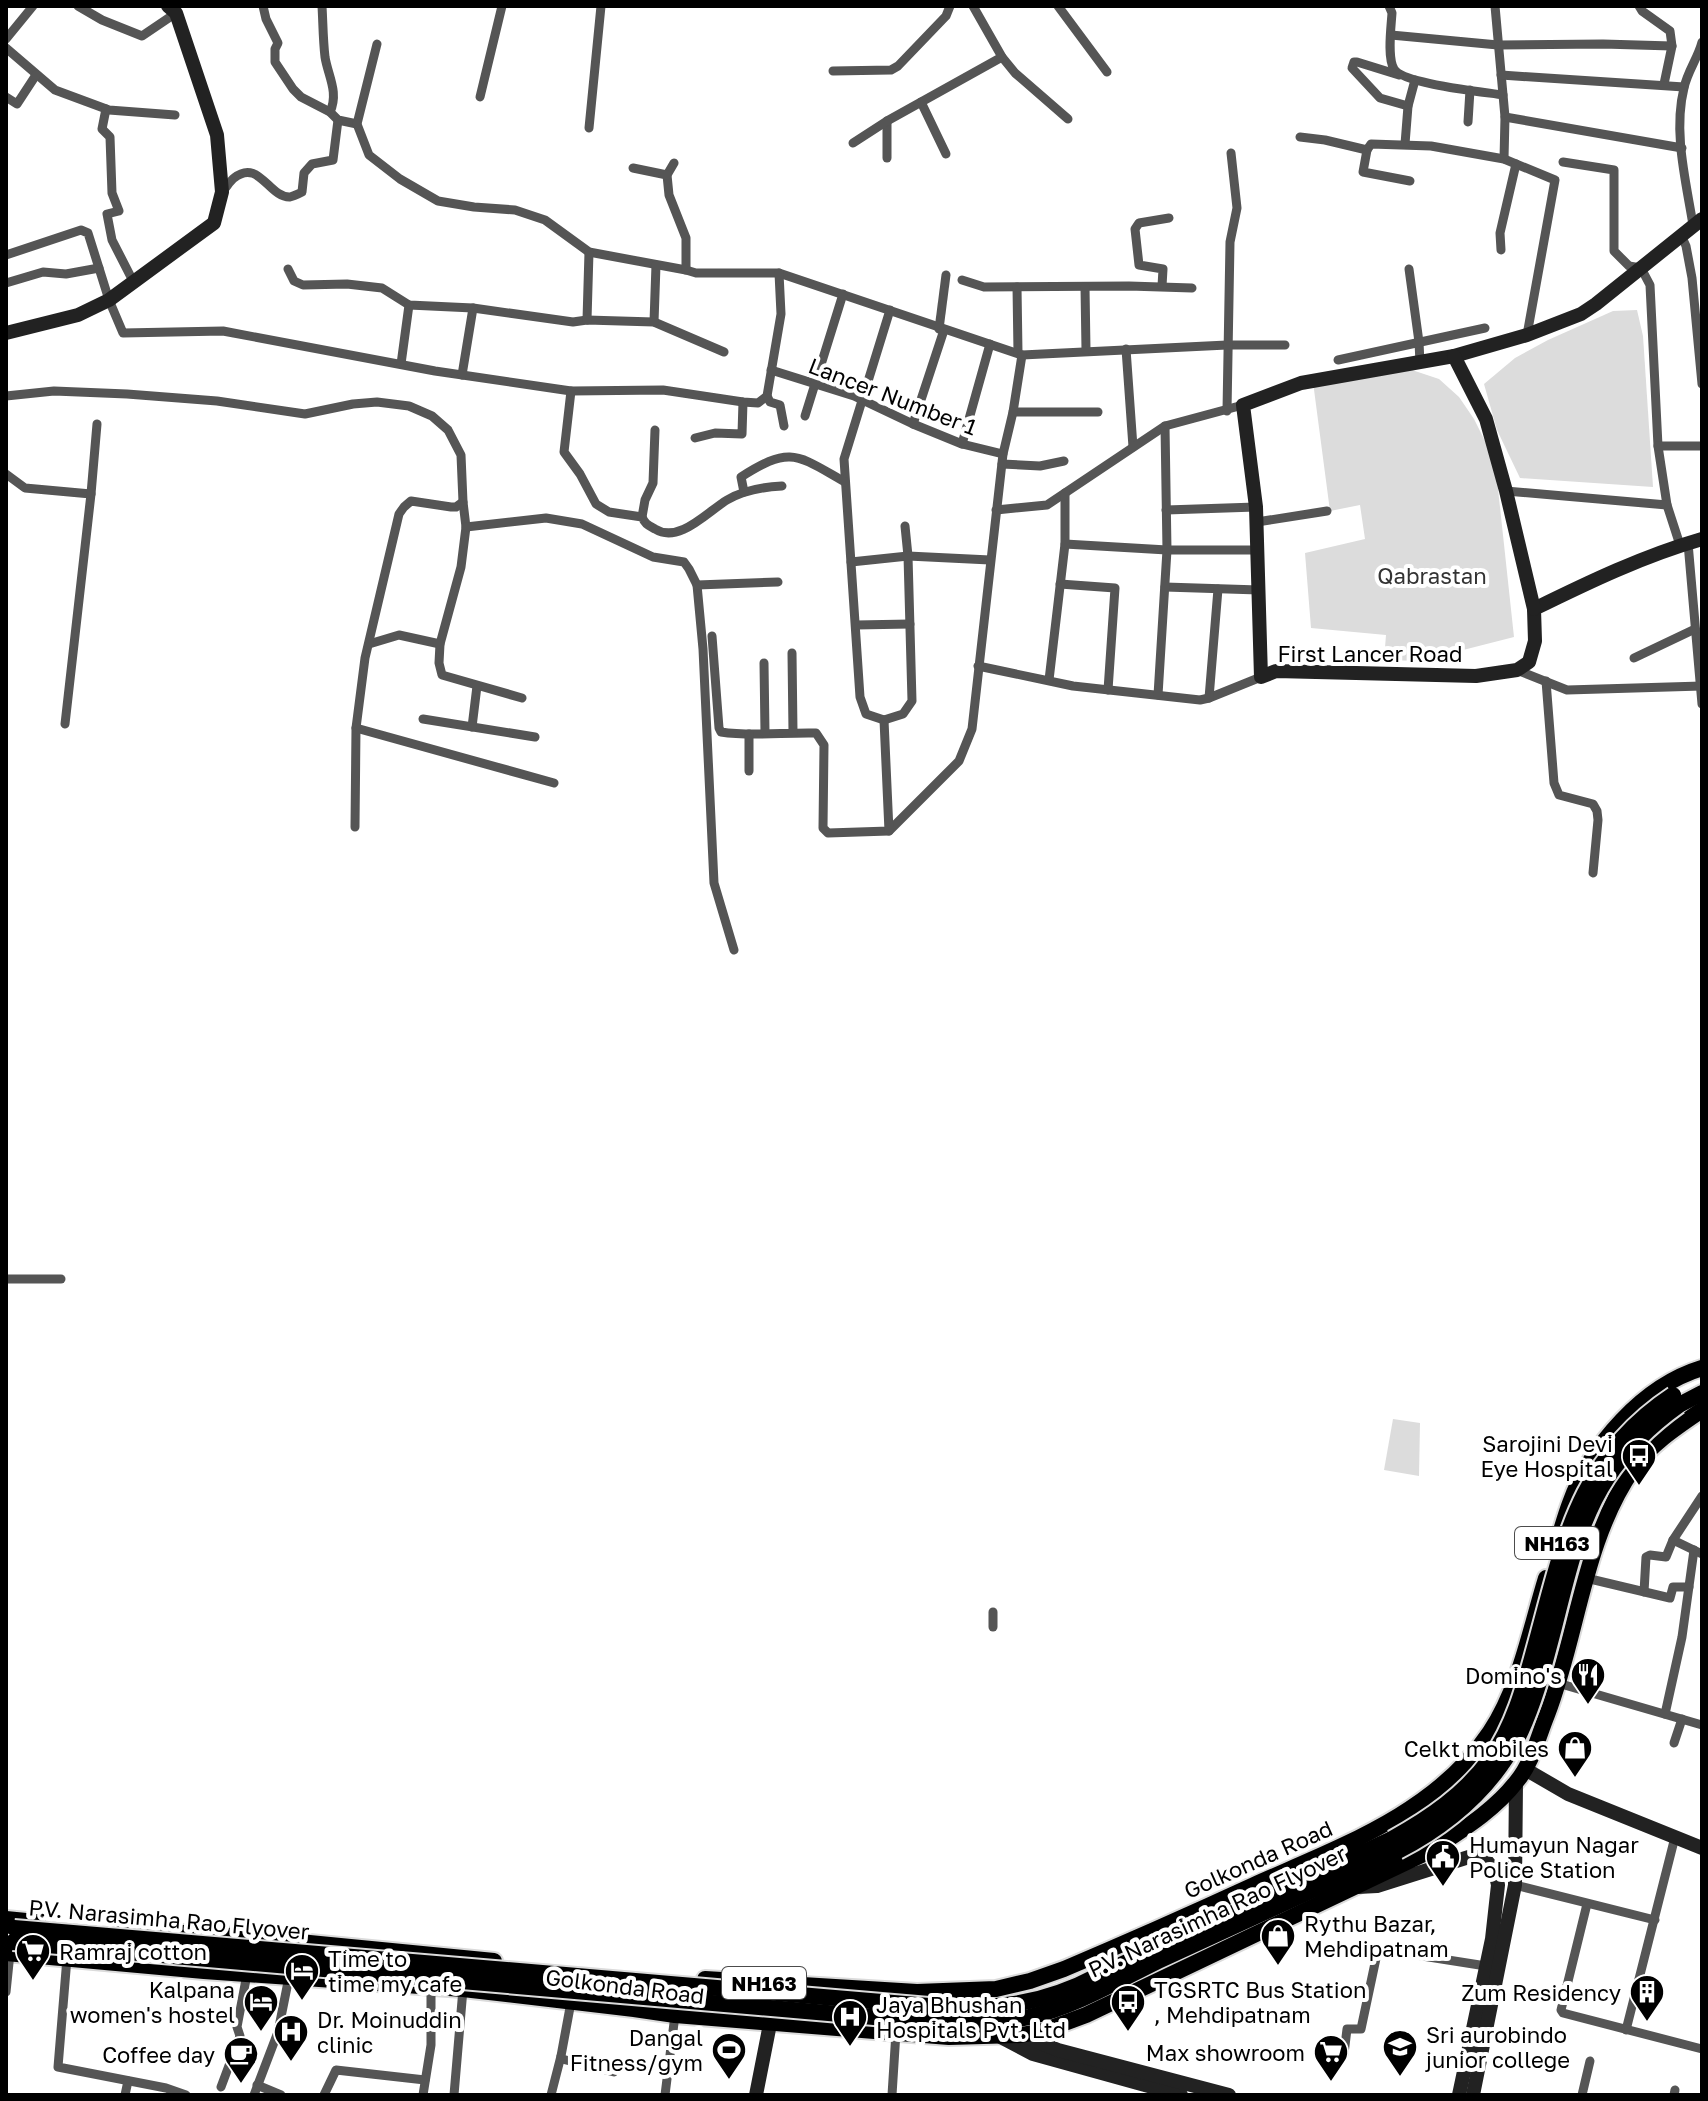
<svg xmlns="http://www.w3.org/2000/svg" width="1708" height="2101" viewBox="0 0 1708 2101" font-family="'Golos Text',sans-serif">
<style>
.green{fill:#dcdcdc}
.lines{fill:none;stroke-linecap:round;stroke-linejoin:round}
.highway-casing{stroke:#dbdbdb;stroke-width:20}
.street{stroke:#555;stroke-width:9}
.secondary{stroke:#222;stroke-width:14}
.highway{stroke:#000;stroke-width:16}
.highway-bridge-casing{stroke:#dbdbdb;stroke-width:20;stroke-linecap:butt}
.highway-bridge{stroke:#000;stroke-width:16}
.labels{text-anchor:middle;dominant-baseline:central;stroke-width:8;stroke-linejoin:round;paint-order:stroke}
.shield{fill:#fff;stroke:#4c4c4c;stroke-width:2}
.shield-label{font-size:20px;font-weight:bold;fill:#000}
.street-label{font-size:22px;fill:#000;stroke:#fff}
.park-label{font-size:22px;fill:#333;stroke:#fff}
.poi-label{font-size:22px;fill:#000;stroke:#fff;text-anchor:end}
</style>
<rect width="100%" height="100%" fill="#fff"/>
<!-- green -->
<g class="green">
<path d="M 1637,310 L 1643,336 L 1653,487 L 1520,478 L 1497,430 L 1484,384 L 1515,358 L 1548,340 L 1613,311 Z"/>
<path d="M 1412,370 L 1439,379 L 1459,397 L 1474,419 L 1495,461 L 1514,637 L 1420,661 L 1384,660 L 1386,635 L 1311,628 L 1305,553 L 1365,539 L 1360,505 L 1330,511 L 1313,382 Z"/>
<path d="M 1393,1419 L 1420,1423 L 1419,1476 L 1384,1470 Z"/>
</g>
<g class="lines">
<defs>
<g id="highway">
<path d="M 1679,1405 L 1702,1393"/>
<path d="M 1557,1544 C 1561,1531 1565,1516 1570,1503 C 1591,1445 1643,1386 1702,1368"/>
<path d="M 6,1919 L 36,1922"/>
<path d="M 119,1929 L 249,1937 L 494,1961"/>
<path d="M 6,1953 L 204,1971 L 463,1989 L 634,2009 L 675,2015 L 949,2037 L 1021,2035 L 1043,2031 L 1086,2015 L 1432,1850 C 1462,1830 1495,1810 1517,1781 C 1532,1763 1538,1737 1547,1715 C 1578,1635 1583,1541 1633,1469 C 1651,1444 1677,1427 1702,1410"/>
<path d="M 705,1979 L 917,1992 L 996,1989 L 1030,1981 L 1064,1969 C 1128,1942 1191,1914 1254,1885 C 1339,1847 1436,1813 1490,1732 C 1520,1686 1530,1630 1546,1578"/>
<path d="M 929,2006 C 993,2010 1041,2006 1099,1975 L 1392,1839"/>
<path d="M 931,2022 C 964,2023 996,2024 1029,2017 C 1074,2007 1117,1981 1158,1961 C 1238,1924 1318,1888 1398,1851"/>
</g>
</defs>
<!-- highway casing -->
<use href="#highway" class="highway-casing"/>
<!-- street -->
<g class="street">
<path d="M 78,6 L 102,20 L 142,36 L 176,13"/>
<path d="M 263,6 L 266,19 L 278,43 L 275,49 L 275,62 L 293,89 L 301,97 L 330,112 L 338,120 L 357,124"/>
<path d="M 322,6 C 323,23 323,40 325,57 C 328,76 339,92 330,112"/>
<path d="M 973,6 L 1002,57 L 1015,73 L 1068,119"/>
<path d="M 1058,6 L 1107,72"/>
<path d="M 1389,6 L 1392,13 C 1391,28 1387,58 1394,69 C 1403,84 1484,92 1503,95"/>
<path d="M 1495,6 L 1505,117 L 1504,159"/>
<path d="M 1639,6 L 1642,11 L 1670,31 L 1672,46 L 1664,84"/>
<path d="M 1391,35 L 1498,45 L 1603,44 L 1672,46"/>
<path d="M 6,39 L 33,6"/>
<path d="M 377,44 L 357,124 L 369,155 L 400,179 L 438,201 L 474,207 L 515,210 L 545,220 L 589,252 L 686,270 L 696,273 L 779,273 L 1022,355 L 1227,345 L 1285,345"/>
<path d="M 6,48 L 55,90 L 109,110 L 175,115"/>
<path d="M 833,71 L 891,70 L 898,66 L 946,16 L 950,6"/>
<path d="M 1399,75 L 1357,62 L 1354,62 L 1352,68 L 1380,98 L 1408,106"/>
<path d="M 1501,75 L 1684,87"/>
<path d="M 6,97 L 17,104 L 36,75"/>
<path d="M 480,97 L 502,6"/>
<path d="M 921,102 L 946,154"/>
<path d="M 106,109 L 102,129 L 110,137 L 112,193 L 119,211 L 107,214 L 112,240 L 133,281"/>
<path d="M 1505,117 L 1682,148"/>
<path d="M 887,121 L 887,158"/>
<path d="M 1468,122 L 1470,90"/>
<path d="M 589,128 L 601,6"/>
<path d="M 1300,137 L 1325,140 L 1367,150 L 1371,144 L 1431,146 L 1504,159 L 1555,180 L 1527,335"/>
<path d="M 853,143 L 887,121 L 1002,57"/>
<path d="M 1405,144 L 1408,106 L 1415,80"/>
<path d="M 1367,150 L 1363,172 L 1410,181"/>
<path d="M 1563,162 L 1614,170 L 1614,251 L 1629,266 L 1641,268 L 1650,285 L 1658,446 L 1667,505 L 1680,545"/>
<path d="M 674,163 L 667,175 L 669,195 L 686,238 L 686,270"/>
<path d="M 633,168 L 667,175"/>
<path d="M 222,192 C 226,188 230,181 234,178 C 259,158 269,198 290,197 C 294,196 298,194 302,192 L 304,173 L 312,164 L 333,160 L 338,120"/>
<path d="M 1693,225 C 1686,181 1673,132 1684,88 C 1687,72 1698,58 1702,42"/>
<path d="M 1681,235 L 1686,246 L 1692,278 L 1702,384"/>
<path d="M 1501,250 L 1500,233 L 1516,164"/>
<path d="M 6,255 L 81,230 L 88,233 L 109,300 L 123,333 L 223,331 L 435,371 L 571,391 L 663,390 L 743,402 L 758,403 L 767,396 L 781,314 L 779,273"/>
<path d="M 288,269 L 294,281 L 303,285 L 347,284 L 382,288 L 409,305 L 473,308 L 573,322 L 587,320 L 654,322 L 724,352"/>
<path d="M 1409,269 L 1419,342 L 1420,363"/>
<path d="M 962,280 L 984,287 L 1129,286 L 1192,288"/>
<path d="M 6,283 L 43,272 L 66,274 L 99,268"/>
<path d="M 1162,286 L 1163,269 L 1139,265 L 1135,229 L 1139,223 L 1169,218"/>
<path d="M 1017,287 L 1018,353"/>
<path d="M 1085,287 L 1086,350"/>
<path d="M 890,310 L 844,459 L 860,697 L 866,714 L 884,720 L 903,714 L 912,701 L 908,556 L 905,526"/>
<path d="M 587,320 L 589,252"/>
<path d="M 654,322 L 656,265"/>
<path d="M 939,329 L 946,275"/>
<path d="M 1126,349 L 1133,447"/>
<path d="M 1338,360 L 1485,328"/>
<path d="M 401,364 L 409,305"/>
<path d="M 771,370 L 854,396 L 913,424 L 962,444 L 1003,454"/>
<path d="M 462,375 L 473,308"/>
<path d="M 571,391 L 564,452 L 580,474 L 596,504 L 609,512 L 642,517 C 645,524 648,525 655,529 C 679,544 707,512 727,500 C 744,490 762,487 782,486"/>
<path d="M 6,396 L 54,391 L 127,394 L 217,401 L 305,414 L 353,404 L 377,402 L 409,406 L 432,416 L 448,430 L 461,455 L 463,502 L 466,527 L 461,567 L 440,644 L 439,663 L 442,675 L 522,698"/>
<path d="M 767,396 L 770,402 L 780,405 L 784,426"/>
<path d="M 1227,411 L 1230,242 L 1237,208 L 1231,153"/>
<path d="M 1013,412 L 1098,412"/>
<path d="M 805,416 L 843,294"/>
<path d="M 913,424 L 944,330"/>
<path d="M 695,438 L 715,433 L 742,434 L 743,402"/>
<path d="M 962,444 L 990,344"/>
<path d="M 1658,446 L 1702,446"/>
<path d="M 1002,464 L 1040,466 L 1064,461"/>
<path d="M 6,474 L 25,488 L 91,494"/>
<path d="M 1506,491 L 1667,505"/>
<path d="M 744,492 L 741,477 C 791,445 797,455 845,482"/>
<path d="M 996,510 L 1047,505 L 1165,426 L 1243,405"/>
<path d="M 1166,510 L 1256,507"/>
<path d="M 642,517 L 645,500 L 653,483 L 655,430"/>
<path d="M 1257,522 L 1327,511"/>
<path d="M 466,527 L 546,518 L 582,524 L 653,557 L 684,562 L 689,569 L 697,585 L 703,649 L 714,883 L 734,950"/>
<path d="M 1688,543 L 1702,704"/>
<path d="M 1065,544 L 1167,550 L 1258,550"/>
<path d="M 851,562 L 908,556 L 990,560"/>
<path d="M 1060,584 L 1115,588 L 1108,690"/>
<path d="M 697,585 L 778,582"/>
<path d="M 1165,587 L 1259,590"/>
<path d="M 856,625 L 910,624"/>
<path d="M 712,636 L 719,728 L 721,732 C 752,737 785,732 816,733 L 824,745 L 823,828 L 828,833 L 889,831 L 959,761 L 972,729 L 1003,454 L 1013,412 L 1022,355"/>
<path d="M 369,644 L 399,635 L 440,644"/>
<path d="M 792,653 L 793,732"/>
<path d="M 1634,658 L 1695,629"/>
<path d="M 764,663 L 765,733"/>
<path d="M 978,666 L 1073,686 L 1200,700 L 1209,698 L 1261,677"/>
<path d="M 1517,670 L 1567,690 L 1702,686"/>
<path d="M 1049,680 L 1065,544 L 1065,493"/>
<path d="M 1546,681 L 1554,783 L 1559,795 L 1593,804 L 1597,811 L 1598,820 L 1593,873"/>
<path d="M 1158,695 L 1167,550 L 1165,426"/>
<path d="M 1209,698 L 1218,589"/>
<path d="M 423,719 L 535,737"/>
<path d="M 884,720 L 889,831"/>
<path d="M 65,724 L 91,494 L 97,424"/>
<path d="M 472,727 L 477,686"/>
<path d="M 356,728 L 554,783"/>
<path d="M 749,771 L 749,734"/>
<path d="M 355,827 L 356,728 L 365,658 L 399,514 L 404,507 L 411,501 L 451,507 L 456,507 L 463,502"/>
<path d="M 6,1279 L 61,1279"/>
<path d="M 1673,1540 L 1702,1554"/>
<path d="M 1586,1578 L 1670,1598 L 1673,1587 L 1689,1587"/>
<path d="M 1644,1592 L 1646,1557 L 1650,1555 L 1666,1557 L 1673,1540 L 1702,1496"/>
<path d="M 993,1627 L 993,1612"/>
<path d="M 1537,1677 L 1702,1725"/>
<path d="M 1665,1714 L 1682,1637 L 1694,1550"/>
<path d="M 1674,1743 L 1682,1719"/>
<path d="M 1515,1885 L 1655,1920"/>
<path d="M 1587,1904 L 1561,2010 L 1563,2013 L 1702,2049"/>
<path d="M 67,1958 L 58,2067 L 166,2088 L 186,2095"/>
<path d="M 6,1992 L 10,1953"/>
<path d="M 571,2002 L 561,2056 L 562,2059 L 614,2072"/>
<path d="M 1626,2030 L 1675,1837"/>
<path d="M 1344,2054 L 1347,2029 L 1361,2029 L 1378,1949 L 1486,1966"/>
<path d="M 257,2085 L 281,2095"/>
<path d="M 221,2087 L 240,2036 L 237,2027 L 247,1974"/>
<path d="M 125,2095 L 128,2081"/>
<path d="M 254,2095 L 278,2032 L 289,1977"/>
<path d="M 324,2095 L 336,2070 L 425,2080"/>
<path d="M 423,2095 L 431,2045 L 431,1987"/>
<path d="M 454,2095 L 463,1989"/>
<path d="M 551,2095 L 561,2056"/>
<path d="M 665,2095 L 675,2015"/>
<path d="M 892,2095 L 896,2032"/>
<path d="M 1582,2095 L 1590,2061"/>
<path d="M 1674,2095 L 1675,2090"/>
</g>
<!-- secondary -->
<g class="secondary">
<path d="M 1702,219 L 1596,304 L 1581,314 L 1527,335 L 1454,356 L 1301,383 L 1243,405 L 1256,507 L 1261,677 L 1276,671 L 1476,676 L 1517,670 L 1529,662 L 1535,641 L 1534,609 C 1589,582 1643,556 1702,539"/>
<path d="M 6,333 L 78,315 L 109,300 L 214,223 L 222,192 L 217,135 L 176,13 L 168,6"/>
<path d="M 1454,356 L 1486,419 L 1506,491 L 1534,609"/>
<path d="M 1525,1769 L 1568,1794 L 1702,1848"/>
<path d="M 1358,1887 L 1377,1886 L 1472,1856 L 1485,1859 L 1495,1871 L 1498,1885 L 1492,1939 L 1459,2095"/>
<path d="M 997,2035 L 1033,2054 L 1181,2095"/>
<path d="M 1021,2035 L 1058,2050 L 1229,2095"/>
<path d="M 756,2095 L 770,2024"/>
<path d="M 1473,2095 L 1515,1885 L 1516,1783"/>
</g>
<!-- highway -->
<use href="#highway" class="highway"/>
<defs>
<g id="highway-bridge">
<path d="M 1392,1839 C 1430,1818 1465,1794 1491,1758 C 1513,1727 1524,1688 1534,1651 C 1563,1547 1576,1459 1673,1395"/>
<path d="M 1398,1851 C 1448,1825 1489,1791 1516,1741 C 1531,1712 1540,1681 1548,1650 C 1564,1593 1574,1528 1607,1478 C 1626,1449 1651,1425 1679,1405"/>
<path d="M 14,1928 L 929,2006"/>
<path d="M 13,1942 L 931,2022"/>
</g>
</defs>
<!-- highway-bridge casing -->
<use href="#highway-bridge" class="highway-bridge-casing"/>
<!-- highway-bridge -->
<use href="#highway-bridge" class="highway-bridge"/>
</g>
<!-- icons -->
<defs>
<symbol id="bus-pin" viewBox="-11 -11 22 30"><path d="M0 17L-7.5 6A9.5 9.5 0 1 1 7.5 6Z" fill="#000" stroke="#fff"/><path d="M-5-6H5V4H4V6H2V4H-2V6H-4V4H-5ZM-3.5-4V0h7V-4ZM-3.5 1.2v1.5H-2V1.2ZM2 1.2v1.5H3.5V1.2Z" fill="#fff"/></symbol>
<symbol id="restaurant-pin" viewBox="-11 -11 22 30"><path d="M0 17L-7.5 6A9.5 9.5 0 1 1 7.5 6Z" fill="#000" stroke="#fff"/><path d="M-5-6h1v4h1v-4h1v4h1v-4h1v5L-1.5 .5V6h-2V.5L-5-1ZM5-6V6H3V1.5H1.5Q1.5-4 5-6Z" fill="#fff"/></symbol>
<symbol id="shop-pin" viewBox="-11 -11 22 30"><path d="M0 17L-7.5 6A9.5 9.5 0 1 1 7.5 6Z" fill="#000" stroke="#fff"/><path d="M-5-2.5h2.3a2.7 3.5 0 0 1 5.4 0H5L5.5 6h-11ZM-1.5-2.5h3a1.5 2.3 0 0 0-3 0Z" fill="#fff"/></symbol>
<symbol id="civic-pin" viewBox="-11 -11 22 30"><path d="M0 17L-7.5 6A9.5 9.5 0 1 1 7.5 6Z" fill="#000" stroke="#fff"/><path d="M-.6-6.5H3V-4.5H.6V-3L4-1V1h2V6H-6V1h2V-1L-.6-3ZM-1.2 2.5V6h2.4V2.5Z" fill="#fff"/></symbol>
<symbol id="supermarket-pin" viewBox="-11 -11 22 30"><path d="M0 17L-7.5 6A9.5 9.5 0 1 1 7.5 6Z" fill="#000" stroke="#fff"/><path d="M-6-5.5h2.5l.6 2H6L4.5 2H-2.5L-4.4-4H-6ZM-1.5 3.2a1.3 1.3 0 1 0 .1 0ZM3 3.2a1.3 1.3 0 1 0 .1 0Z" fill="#fff"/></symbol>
<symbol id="hotel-pin" viewBox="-11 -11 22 30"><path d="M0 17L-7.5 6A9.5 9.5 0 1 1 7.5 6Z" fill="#000" stroke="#fff"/><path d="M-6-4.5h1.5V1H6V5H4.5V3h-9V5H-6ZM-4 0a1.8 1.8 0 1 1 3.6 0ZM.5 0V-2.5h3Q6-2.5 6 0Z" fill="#fff"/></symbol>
<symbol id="building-pin" viewBox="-11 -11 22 30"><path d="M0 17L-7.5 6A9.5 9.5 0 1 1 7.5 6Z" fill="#000" stroke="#fff"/><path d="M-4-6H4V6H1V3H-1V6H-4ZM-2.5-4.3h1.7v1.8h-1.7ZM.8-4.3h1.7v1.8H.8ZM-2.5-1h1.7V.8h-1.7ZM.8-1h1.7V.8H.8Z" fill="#fff"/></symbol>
<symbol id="hospital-pin" viewBox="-11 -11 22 30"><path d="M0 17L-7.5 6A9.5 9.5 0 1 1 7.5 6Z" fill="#000" stroke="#fff"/><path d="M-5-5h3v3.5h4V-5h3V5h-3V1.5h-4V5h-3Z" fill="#fff"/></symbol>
<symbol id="university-pin" viewBox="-11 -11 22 30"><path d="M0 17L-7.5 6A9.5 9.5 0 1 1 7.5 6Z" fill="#000" stroke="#fff"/><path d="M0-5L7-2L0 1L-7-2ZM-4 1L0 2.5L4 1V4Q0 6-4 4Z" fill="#fff"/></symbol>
<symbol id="stadium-pin" viewBox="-11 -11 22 30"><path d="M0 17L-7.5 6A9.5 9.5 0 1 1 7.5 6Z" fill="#000" stroke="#fff"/><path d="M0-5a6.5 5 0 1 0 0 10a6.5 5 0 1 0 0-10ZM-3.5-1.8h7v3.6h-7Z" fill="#fff"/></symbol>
<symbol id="cafe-pin" viewBox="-11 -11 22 30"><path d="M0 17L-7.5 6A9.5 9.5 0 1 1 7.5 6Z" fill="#000" stroke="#fff"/><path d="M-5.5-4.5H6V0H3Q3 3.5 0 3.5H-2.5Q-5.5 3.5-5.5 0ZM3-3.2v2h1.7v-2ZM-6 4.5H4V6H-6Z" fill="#fff"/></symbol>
</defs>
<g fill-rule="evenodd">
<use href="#bus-pin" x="1619" y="1436" width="40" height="54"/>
<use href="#restaurant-pin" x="1568" y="1655" width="40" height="54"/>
<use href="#shop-pin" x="1555" y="1728" width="40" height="54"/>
<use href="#civic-pin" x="1423" y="1837" width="40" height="54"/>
<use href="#shop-pin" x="1258" y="1916" width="40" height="54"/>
<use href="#supermarket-pin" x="13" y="1931" width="40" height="54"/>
<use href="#hotel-pin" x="282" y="1951" width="40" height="54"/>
<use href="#building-pin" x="1627" y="1972" width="40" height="54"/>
<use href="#hotel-pin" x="241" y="1982" width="40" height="54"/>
<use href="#bus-pin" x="1108" y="1982" width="40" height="54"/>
<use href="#hospital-pin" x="830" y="1997" width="40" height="54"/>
<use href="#hospital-pin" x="271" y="2012" width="40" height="54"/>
<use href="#university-pin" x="1380" y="2027" width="40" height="54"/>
<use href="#stadium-pin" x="709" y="2030" width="40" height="54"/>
<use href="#supermarket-pin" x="1311" y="2032" width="40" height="54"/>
<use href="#cafe-pin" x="221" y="2034" width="40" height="54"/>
</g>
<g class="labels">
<!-- shield labels -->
<g class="shield">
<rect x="1515" y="1527" width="84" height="32" rx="6"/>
<rect x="722" y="1967" width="84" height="32" rx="6"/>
</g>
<g class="shield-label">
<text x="1557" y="1543">NH163</text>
<text x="764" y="1983">NH163</text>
</g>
<!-- street labels -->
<g class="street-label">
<text transform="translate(893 396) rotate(21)">Lancer Number 1</text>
<text x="1370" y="653">First Lancer Road</text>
<text transform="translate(1258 1859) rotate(-24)">Golkonda Road</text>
<text transform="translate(1217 1911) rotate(-25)">P.V. Narasimha Rao Flyover</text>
<text transform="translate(169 1919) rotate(5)">P.V. Narasimha Rao Flyover</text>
<text transform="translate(625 1986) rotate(7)">Golkonda Road</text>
</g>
<!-- park labels -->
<g class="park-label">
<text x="1432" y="575">Qabrastan</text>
</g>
<!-- poi labels -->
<g class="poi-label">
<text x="1613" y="1443">Sarojini Devi<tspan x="1613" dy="25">Eye Hospital</tspan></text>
<text x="1562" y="1675">Domino's</text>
<text x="1549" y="1748">Celkt mobiles</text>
<text x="1469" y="1844" text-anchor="start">Humayun Nagar<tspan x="1469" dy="25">Police Station</tspan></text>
<text x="1304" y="1923" text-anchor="start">Rythu Bazar,<tspan x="1304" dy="25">Mehdipatnam</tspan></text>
<text x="59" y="1951" text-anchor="start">Ramraj cotton</text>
<text x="328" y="1958" text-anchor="start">Time to<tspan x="328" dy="25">time my cafe</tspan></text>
<text x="235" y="1989">Kalpana<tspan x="235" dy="25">women's hostel</tspan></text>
<text x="1154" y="1989" text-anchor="start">TGSRTC Bus Station<tspan x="1154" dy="25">, Mehdipatnam</tspan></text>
<text x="1621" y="1992">Zum Residency</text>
<text x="876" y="2004" text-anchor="start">Jaya Bhushan<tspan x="876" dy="25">Hospitals Pvt. Ltd</tspan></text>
<text x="317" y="2019" text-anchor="start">Dr. Moinuddin<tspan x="317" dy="25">clinic</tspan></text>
<text x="1426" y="2034" text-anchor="start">Sri aurobindo<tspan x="1426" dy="25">junior college</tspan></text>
<text x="703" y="2037">Dangal<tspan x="703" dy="25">Fitness/gym</tspan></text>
<text x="1305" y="2052">Max showroom</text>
<text x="215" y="2054">Coffee day</text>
</g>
</g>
<!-- border -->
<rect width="1708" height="2101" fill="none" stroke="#000000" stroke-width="16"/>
</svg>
